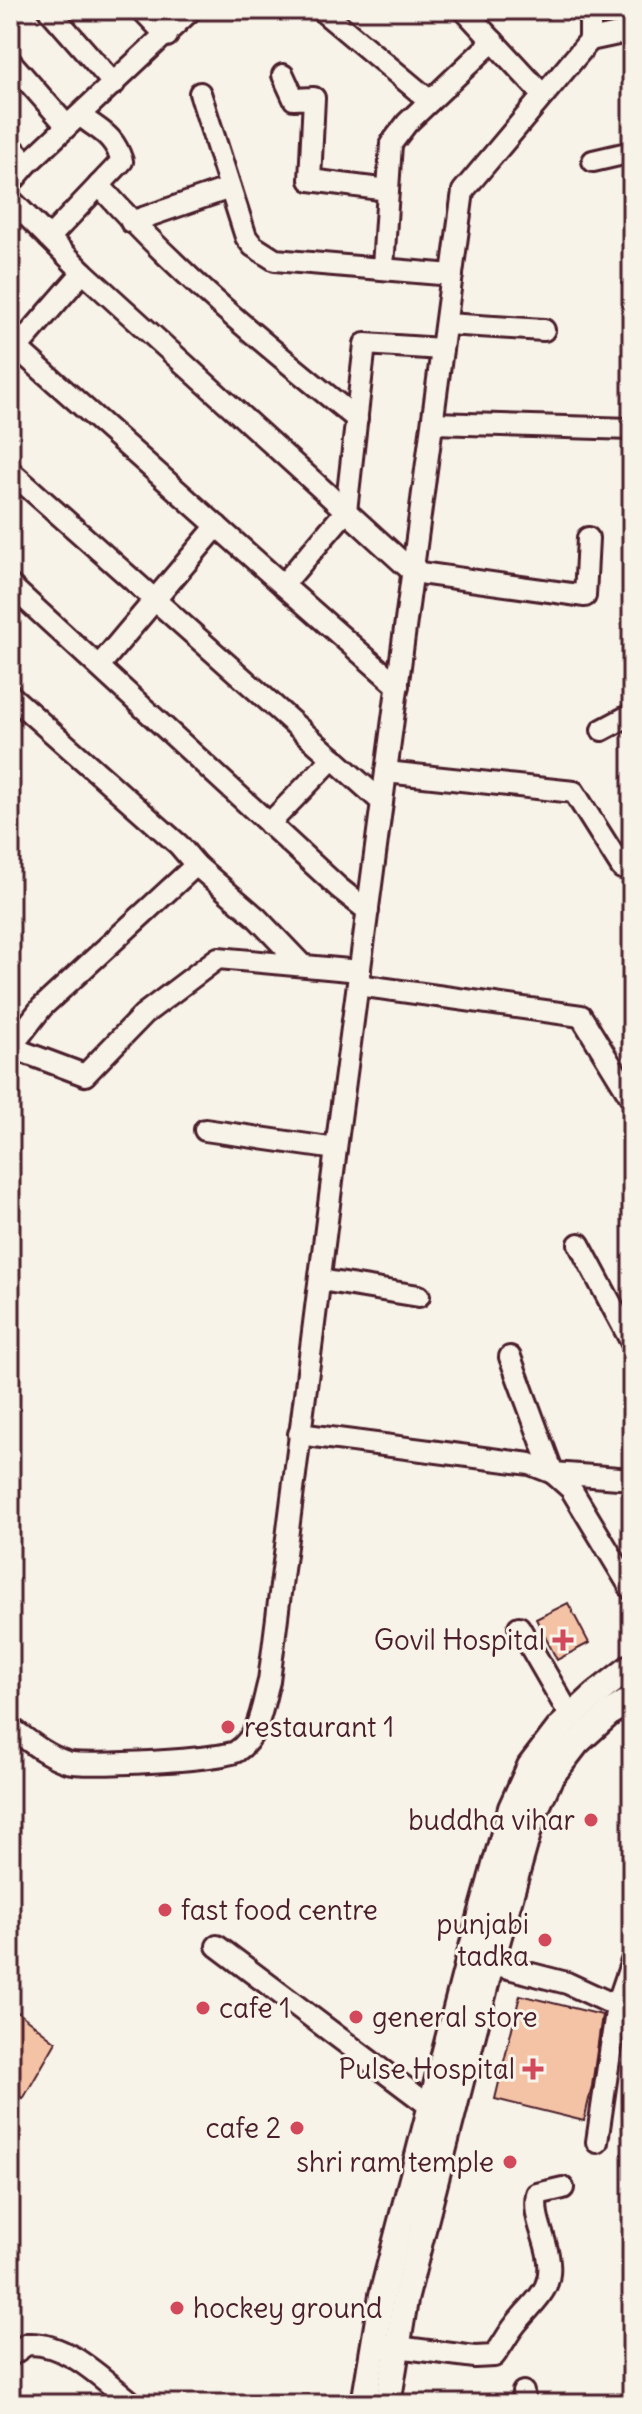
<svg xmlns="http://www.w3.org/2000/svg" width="642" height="2414" viewBox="0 0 642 2414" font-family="Delius,sans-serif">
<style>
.building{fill:#f4c2a5;stroke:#4a1f2b;stroke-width:2}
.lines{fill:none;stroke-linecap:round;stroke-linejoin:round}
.minor-casing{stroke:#4a1f2b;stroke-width:26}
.major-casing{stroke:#4a1f2b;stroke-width:30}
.minor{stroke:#f7f3e8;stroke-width:20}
.major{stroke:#f7f3e8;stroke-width:24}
.poi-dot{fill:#d1495b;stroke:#f7f3e8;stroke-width:3}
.labels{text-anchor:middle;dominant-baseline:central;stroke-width:6;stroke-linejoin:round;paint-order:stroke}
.poi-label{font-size:28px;fill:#4a1f2b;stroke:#f7f3e8;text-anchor:end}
</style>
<rect width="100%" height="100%" fill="#f7f3e8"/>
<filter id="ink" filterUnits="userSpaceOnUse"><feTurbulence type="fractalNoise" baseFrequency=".0125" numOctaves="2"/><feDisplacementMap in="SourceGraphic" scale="16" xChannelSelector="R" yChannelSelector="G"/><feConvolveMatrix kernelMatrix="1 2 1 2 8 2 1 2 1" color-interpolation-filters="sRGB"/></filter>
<g filter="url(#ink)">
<!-- building -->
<g class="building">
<path d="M 568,1603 L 589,1643 L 557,1660 L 536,1619 Z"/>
<path d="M 520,1995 L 602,2015 L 592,2086 L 584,2121 L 495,2099 Z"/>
<path d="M 10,2006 L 56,2042 L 23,2099 L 10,2088 Z"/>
</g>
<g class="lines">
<defs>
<g id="minor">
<path d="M 49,10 L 114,84"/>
<path d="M 142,10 L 167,36"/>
<path d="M 321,10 L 430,101"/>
<path d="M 464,10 L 543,95"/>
<path d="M 590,40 L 632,31"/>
<path d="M 10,61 L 67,126"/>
<path d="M 283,75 L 294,99 L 314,98 L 310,180 L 388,190"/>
<path d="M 200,93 L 246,237 L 253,246 L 275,260 L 452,275"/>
<path d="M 10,145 L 27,164"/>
<path d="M 593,161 L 632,152"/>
<path d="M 10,184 L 27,164 L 191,10"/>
<path d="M 99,185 C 176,272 266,346 357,419"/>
<path d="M 10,199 L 83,272 L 10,356"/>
<path d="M 131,222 L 230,188"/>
<path d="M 49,238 L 122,161 C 113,133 100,132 80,115"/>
<path d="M 383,267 L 391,144 L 407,123 L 493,41"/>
<path d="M 83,272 L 413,572 L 585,596 L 588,538"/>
<path d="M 446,324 L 544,330"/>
<path d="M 17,348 L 283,585"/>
<path d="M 433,423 L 632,429"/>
<path d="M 10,471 L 382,802"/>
<path d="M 10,585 L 339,888 L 368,911"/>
<path d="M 99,666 L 217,526"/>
<path d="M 398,686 L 283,585 L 346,511 L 365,344 L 442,349"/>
<path d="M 10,695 L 179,845 L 196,865 L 42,1007 L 11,1047"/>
<path d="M 602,730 L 632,714"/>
<path d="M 386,772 L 574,792 L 622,868"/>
<path d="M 269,824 L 333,758"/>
<path d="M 196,865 L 256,917 L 301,964"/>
<path d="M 358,985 L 581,1016 L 632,1099"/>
<path d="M 10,1047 L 85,1075 L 144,1014 L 218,958 L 360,971"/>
<path d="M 205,1130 L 336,1149"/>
<path d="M 579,1244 L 632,1343"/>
<path d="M 320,1280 L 419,1296"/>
<path d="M 510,1357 L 553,1473 L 632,1479"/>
<path d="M 299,1434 L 530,1464 L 553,1473 L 571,1489 L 632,1590"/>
<path d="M 519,1627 L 571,1717"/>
<path d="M 10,1727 C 28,1740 45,1755 67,1762 C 84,1767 225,1760 237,1751 C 260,1735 262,1706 269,1681 L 336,1149 L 463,191 L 590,40 L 590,10"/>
<path d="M 217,1946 L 431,2107"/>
<path d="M 477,1960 L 567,1983 L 632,2013"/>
<path d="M 597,2142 L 617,2005 L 632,1961"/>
<path d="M 382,2345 L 475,2357 L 494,2356 C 502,2346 507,2335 515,2325 C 534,2300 555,2291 548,2255 C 544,2233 533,2217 537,2194 L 563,2188"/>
<path d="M 10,2356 L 27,2344 C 68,2342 103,2380 134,2404"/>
<path d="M 523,2392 L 525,2404"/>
</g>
<g id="major">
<path d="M 364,2404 L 382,2295 L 469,1958 L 511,1808 L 530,1766 L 560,1727 L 596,1694 L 632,1666"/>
<path d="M 388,2404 L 405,2300 L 491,1964 L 533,1816 L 550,1778 L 577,1743 L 611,1712 L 632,1699"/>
</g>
</defs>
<!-- minor casing -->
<use href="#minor" class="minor-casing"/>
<!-- major casing -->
<use href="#major" class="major-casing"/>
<!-- minor -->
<use href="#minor" class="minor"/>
<!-- major -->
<use href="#major" class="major"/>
</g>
</g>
<!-- markers -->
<g class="poi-dot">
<path d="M559 1628h8v8h8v8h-8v8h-8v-8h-8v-8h8z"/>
<circle cx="228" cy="1727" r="8"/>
<circle cx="591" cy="1820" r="8"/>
<circle cx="165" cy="1910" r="8"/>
<circle cx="545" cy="1940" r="8"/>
<circle cx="203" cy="2008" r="8"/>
<circle cx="356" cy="2017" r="8"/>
<path d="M529 2057h8v8h8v8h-8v8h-8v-8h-8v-8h8z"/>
<circle cx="297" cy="2128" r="8"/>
<circle cx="510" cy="2162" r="8"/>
<circle cx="177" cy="2308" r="8"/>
</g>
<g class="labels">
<!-- poi labels -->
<g class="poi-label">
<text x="545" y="1640">Govil Hospital</text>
<text x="244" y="1727" text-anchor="start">restaurant 1</text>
<text x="575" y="1820">buddha vihar</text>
<text x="181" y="1910" text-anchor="start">fast food centre</text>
<text x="529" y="1924">punjabi<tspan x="529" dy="32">tadka</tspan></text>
<text x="219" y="2008" text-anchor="start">cafe 1</text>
<text x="372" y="2017" text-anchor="start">general store</text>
<text x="515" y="2069">Pulse Hospital</text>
<text x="281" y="2128">cafe 2</text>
<text x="494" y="2162">shri ram temple</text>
<text x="193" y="2308" text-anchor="start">hockey ground</text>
</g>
</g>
<!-- margin -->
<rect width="642" height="2414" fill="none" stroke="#f7f3e8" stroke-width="40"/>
<rect x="20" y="20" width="602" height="2374" fill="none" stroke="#4a1f2b" stroke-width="3" filter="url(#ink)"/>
</svg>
